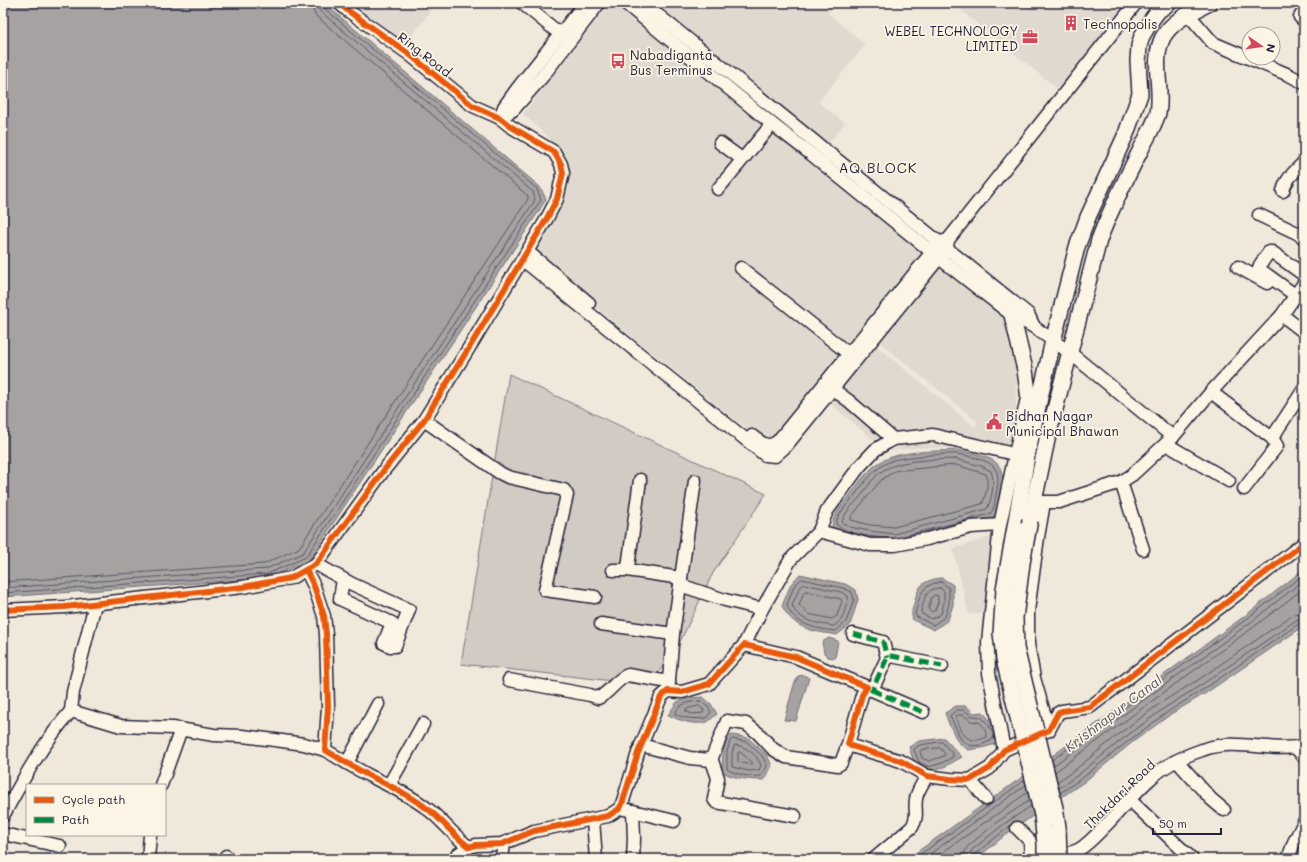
<svg xmlns="http://www.w3.org/2000/svg" width="1307" height="862" viewBox="0 0 1307 862" font-family="Mali,sans-serif">
<style>
.built{fill:#e0d9cf}
.green{fill:#d1cbc3;stroke:#7a767f}
.water{fill:#a6a2a2;stroke:#716f79}
.lines{fill:none;stroke-linecap:round;stroke-linejoin:round}
.shore{stroke:#575564;stroke-width:1}
.minor-casing{stroke:#22223b;stroke-width:15}
.major-casing{stroke:#22223b;stroke-width:18}
.minor{stroke:#fcf5e5;stroke-width:12}
.major{stroke:#fcf5e5;stroke-width:15}
.major-bridge-casing{stroke:#22223b;stroke-width:18;stroke-linecap:butt}
.major-bridge{stroke:#fcf5e5;stroke-width:15}
.quiet{stroke:#00873e;stroke-width:5;stroke-dasharray:10 5;stroke-linecap:butt}
.cycleway-casing{stroke:#fcf5e5;stroke-width:8}
.cycleway{stroke:#e8590c;stroke-width:6}
.labels{text-anchor:middle;dominant-baseline:central;stroke-width:3.5;stroke-linejoin:round;paint-order:stroke}
.poi-label{font-size:13px;fill:#22223b;stroke:#fcf5e5;text-anchor:start}
.street-label{font-size:13px;fill:#22223b;stroke:#fcf5e5}
.neighbourhood-label{font-size:14px;letter-spacing:1px;fill:#22223b;stroke:#fcf5e5}
.water-label{font-size:14px;font-style:italic;fill:#575564;stroke:#fcf5e5}
</style>
<rect width="100%" height="100%" fill="#efe8db"/>
<filter id="ink" filterUnits="userSpaceOnUse"><feTurbulence type="fractalNoise" baseFrequency=".025" numOctaves="2"/><feDisplacementMap in="SourceGraphic" scale="8" xChannelSelector="R" yChannelSelector="G"/><feConvolveMatrix kernelMatrix="1 2 1 2 8 2 1 2 1" color-interpolation-filters="sRGB"/></filter>
<g filter="url(#ink)">
<!-- built -->
<g class="built">
<path d="M 353,3 L 437,3 L 404,45 Z"/>
<path d="M 606,3 L 630,3 L 934,250 L 769,447 L 531,255 L 562,203 L 568,185 L 567,166 L 563,155 L 548,137 L 523,114 Z"/>
<path d="M 639,3 L 835,3 L 828,13 L 865,45 L 818,102 L 845,123 L 821,152 Z"/>
<path d="M 952,3 L 1131,3 L 1059,90 Z"/>
<path d="M 938,255 L 1009,309 L 1011,345 L 1016,374 L 1016,422 L 1007,454 L 958,448 L 917,448 L 887,451 L 825,399 L 869,340 L 975,427 L 978,422 L 872,336 Z"/>
<path d="M 996,535 L 987,613 L 969,614 L 953,549 Z"/>
</g>
<!-- green -->
<path class="green" d="M 509,374 L 766,494 L 713,573 L 678,646 L 649,685 L 461,664 Z"/>
<!-- water -->
<g class="water">
<path d="M 3,3 L 324,3 L 540,187 L 546,199 L 537,214 L 309,560 L 268,578 L 3,597 Z"/>
<path d="M 957,450 C 967,452 993,456 999,466 C 1007,479 999,501 996,515 L 992,518 L 895,543 L 867,540 L 837,531 L 832,527 C 833,514 842,505 850,495 C 856,487 863,476 871,469 C 891,449 930,452 957,450 Z"/>
<path d="M 1304,569 L 1304,626 L 1206,693 L 1171,714 L 1129,745 L 1084,782 L 1009,832 L 976,859 L 907,859 L 1073,741 L 1246,615 Z"/>
<path d="M 800,574 L 845,584 L 856,590 L 858,600 L 850,625 L 837,635 C 812,631 795,630 782,606 L 791,584 Z"/>
<path d="M 942,578 L 953,585 L 953,605 L 948,620 L 934,630 L 913,620 C 911,614 912,610 914,604 C 918,586 922,580 942,578 Z"/>
<path d="M 829,638 L 838,641 L 835,658 L 828,657 L 824,653 L 822,642 Z"/>
<path d="M 804,675 L 809,678 L 796,721 L 784,720 L 794,685 L 798,676 Z"/>
<path d="M 703,697 L 711,704 L 717,714 C 714,716 710,721 707,722 C 695,726 678,720 668,715 L 677,702 L 691,698 Z"/>
<path d="M 956,706 L 966,706 L 974,713 L 983,712 L 991,722 L 998,736 L 995,744 L 982,748 L 968,750 L 958,742 L 949,724 L 945,713 Z"/>
<path d="M 733,735 L 748,738 L 767,755 L 772,766 L 764,780 C 749,780 736,779 722,772 L 723,752 L 726,737 Z"/>
<path d="M 944,738 L 962,757 L 944,767 L 928,771 L 915,765 L 909,747 L 919,741 Z"/>
</g>
<g class="lines">
<!-- shore -->
<g class="shore">
<path d="M 956,459 L 981,466 L 991,471 C 995,482 992,499 987,509 L 894,534 L 869,531 L 850,527 L 842,523 C 844,513 853,505 859,498 C 865,491 870,482 876,476 C 894,458 933,460 956,459 Z"/>
<path d="M 956,465 L 986,474 C 989,483 986,496 982,504 L 894,527 L 870,525 L 851,520 L 851,517 L 881,480 L 895,471 Z"/>
<path d="M 888,538 C 874,537 847,535 836,524 C 837,514 848,504 854,496 C 865,482 874,468 891,461 C 899,457 948,453 957,454 C 966,455 989,460 994,467 C 1000,474 998,485 996,494 C 995,500 995,509 990,514 L 903,536"/>
<path d="M 802,579 L 843,588 L 852,592 L 854,600 L 846,622 L 836,631 C 817,629 793,625 787,605 L 794,586 Z"/>
<path d="M 3,582 L 264,564 L 299,548 L 528,199 L 528,196 L 316,16 L 312,9 L 311,3"/>
<path d="M 941,582 L 949,588 L 949,604 L 945,617 L 933,625 L 917,617 L 915,614 C 920,597 920,584 941,582 Z"/>
<path d="M 804,584 L 841,592 L 848,596 L 848,600 L 842,619 L 834,626 C 820,624 797,621 792,605 L 799,589 Z"/>
<path d="M 3,588 L 266,569 L 303,553 L 535,200 L 533,192 L 320,11 L 318,7 L 317,3"/>
<path d="M 940,588 L 944,591 L 944,603 L 941,614 L 932,619 L 922,614 L 921,612 C 924,600 925,588 940,588 Z"/>
<path d="M 806,591 L 841,599 L 842,601 L 837,616 L 832,619 L 808,614 L 799,605 L 804,592 Z"/>
<path d="M 3,593 L 267,574 L 306,557 L 541,200 L 537,189 L 324,8 L 322,3"/>
<path d="M 935,595 L 938,596 L 938,602 L 935,610 L 932,612 L 928,609 L 931,598 Z"/>
<path d="M 700,701 L 708,707 L 711,712 L 706,718 C 696,719 684,719 675,714 C 678,703 690,702 700,701 Z"/>
<path d="M 699,706 L 704,710 L 703,713 L 692,714 L 685,711 L 687,709 Z"/>
<path d="M 957,710 L 964,710 L 972,716 L 981,717 L 988,724 L 994,736 L 992,740 L 981,745 L 970,746 L 961,739 L 950,716 Z"/>
<path d="M 959,715 L 963,715 L 971,721 L 979,722 L 984,727 L 987,737 C 967,746 963,735 956,718 L 956,716 Z"/>
<path d="M 733,739 L 747,742 L 763,757 L 767,766 L 761,776 C 750,777 736,775 727,769 L 727,752 L 730,741 Z"/>
<path d="M 942,742 L 953,754 L 953,757 L 942,763 L 929,767 L 919,762 L 914,750 L 915,748 L 920,745 Z"/>
<path d="M 735,745 C 746,746 757,755 761,765 L 759,770 L 749,771 L 732,767 L 732,753 Z"/>
<path d="M 940,748 L 945,754 L 944,756 L 929,761 L 922,758 L 920,752 L 921,750 Z"/>
<path d="M 740,752 L 752,762 L 752,765 L 738,762 L 738,753 Z"/>
<path d="M 1052,760 L 1248,618 L 1304,574"/>
<path d="M 1053,766 L 1251,622 L 1304,580"/>
<path d="M 1055,772 L 1255,626 L 1304,588"/>
<path d="M 1057,782 L 1075,770 L 1120,733 L 1162,702 L 1198,680 L 1294,614 L 1304,612"/>
<path d="M 1059,788 L 1078,775 L 1124,738 L 1166,707 L 1201,685 L 1298,619 L 1304,618"/>
<path d="M 1060,793 L 1081,779 L 1127,742 L 1169,711 L 1204,689 L 1300,623 L 1304,623"/>
<path d="M 914,859 L 1025,780"/>
<path d="M 923,859 L 1026,785"/>
<path d="M 933,859 L 1028,792"/>
<path d="M 963,859 L 964,853 L 968,846 L 1000,820 L 1030,800"/>
<path d="M 969,859 L 969,855 L 972,850 L 1004,824 L 1031,806"/>
<path d="M 974,859 L 975,854 L 1010,826"/>
</g>
<defs>
<g id="minor">
<path d="M 522,3 L 560,34"/>
<path d="M 625,3 L 772,124 L 811,154 L 938,257 L 1012,315 L 1034,327 L 1069,352 L 1173,437"/>
<path d="M 643,3 L 1028,314 L 1034,327"/>
<path d="M 1304,11 L 1300,17 L 1304,21"/>
<path d="M 1188,14 L 1213,43 L 1289,75 L 1304,83"/>
<path d="M 500,118 L 513,110 L 542,77 L 599,3"/>
<path d="M 500,118 L 504,107 L 517,89 L 585,3"/>
<path d="M 720,143 L 742,159"/>
<path d="M 718,189 L 772,124"/>
<path d="M 1283,191 C 1286,178 1295,172 1304,162"/>
<path d="M 1259,215 L 1297,233 L 1304,238"/>
<path d="M 528,252 L 589,303"/>
<path d="M 523,260 L 755,447 L 765,455 L 775,456 L 786,446 L 947,248 L 948,240 L 1136,3"/>
<path d="M 1238,267 L 1267,283"/>
<path d="M 741,268 L 854,358"/>
<path d="M 1295,295 L 1259,269 L 1260,265 L 1269,252 L 1272,252 L 1304,275"/>
<path d="M 1282,315 L 1304,332"/>
<path d="M 1211,392 L 1272,438 L 1277,446 L 1244,489"/>
<path d="M 424,420 L 500,473 L 508,477 L 564,490 L 567,495 L 545,590 L 595,597"/>
<path d="M 752,436 C 760,442 767,449 777,442 L 932,252 L 940,242 L 948,240"/>
<path d="M 1272,438 L 1304,389"/>
<path d="M 893,439 L 933,435 L 1014,454"/>
<path d="M 1166,444 L 1229,481"/>
<path d="M 1121,482 L 1143,549"/>
<path d="M 1034,502 L 1059,502 L 1121,482 L 1132,475 L 1173,437 L 1211,392 L 1282,315 L 1304,283"/>
<path d="M 1044,503 L 1038,537 L 1028,611 L 1028,644 L 1034,678 L 1049,730"/>
<path d="M 1000,525 L 988,642 L 989,673 L 1004,750"/>
<path d="M 819,531 L 827,511 L 859,467 L 875,450 L 893,439 L 849,401 L 826,384"/>
<path d="M 316,564 L 352,584 L 409,610 L 395,646 L 390,646 L 384,643 L 392,623 L 340,599 L 343,579"/>
<path d="M 306,570 L 314,586 L 324,616 L 326,634 L 328,707 L 325,750 C 339,758 353,767 368,775 C 388,785 410,795 429,810 C 443,821 454,836 469,847 L 476,845 L 502,844 L 534,831 L 608,816 L 619,809 L 622,804 L 638,753 L 661,697 L 668,691 L 682,692 L 709,684 L 744,645 L 796,657 L 867,687 L 862,695 L 848,744 L 851,746 L 901,761 L 927,776 L 950,779 L 970,780 L 990,768 L 1004,750 L 1049,730 L 1058,713 L 1062,711 L 1090,707 L 1304,543"/>
<path d="M 613,570 L 627,570 L 628,567 L 640,480"/>
<path d="M 627,570 L 681,578"/>
<path d="M 680,585 L 725,600 L 762,609"/>
<path d="M 95,604 L 73,692 L 71,711 L 121,726 L 173,728 L 214,735 L 242,736 L 275,740 L 304,744 L 325,750"/>
<path d="M 3,610 L 65,607 L 243,587 L 291,578 L 316,564 L 384,470 L 424,420 L 472,343 L 546,220 L 557,199 L 563,173 L 561,164 L 554,152 L 510,126 L 500,118 L 473,106 L 409,54 L 347,10 L 339,3"/>
<path d="M 601,624 L 673,634"/>
<path d="M 853,634 L 883,642 L 887,658"/>
<path d="M 744,645 L 762,609 L 791,559 L 819,531 L 870,545 L 895,545 L 927,539 L 971,527 L 1000,525 L 1027,398"/>
<path d="M 509,680 L 590,695 L 598,698 C 610,693 616,679 628,675 L 669,682"/>
<path d="M 867,687 L 872,690 L 887,658 L 891,656 L 942,666"/>
<path d="M 872,690 L 923,712"/>
<path d="M 668,691 L 673,634 L 695,481"/>
<path d="M 641,745 L 690,758 L 711,760 L 727,721 L 746,724 L 758,733 L 773,749 L 786,757 L 838,765 L 841,763 L 848,744"/>
<path d="M 1296,748 L 1304,757"/>
<path d="M 711,758 L 718,778 L 714,799 L 716,802 L 795,816"/>
<path d="M 1177,761 L 1211,799 L 1224,810"/>
<path d="M 347,763 L 378,704"/>
<path d="M 970,780 L 986,799"/>
<path d="M 161,785 L 181,729"/>
<path d="M 389,785 L 423,724"/>
<path d="M 1130,800 L 1192,859"/>
<path d="M 620,808 L 674,821"/>
<path d="M 633,811 L 634,839 L 633,859"/>
<path d="M 3,816 C 23,779 43,743 71,711"/>
<path d="M 593,820 L 596,859"/>
<path d="M 1017,828 L 1030,841 L 1031,859"/>
<path d="M 3,834 L 60,846"/>
<path d="M 226,856 L 226,859"/>
<path d="M 1051,858 C 1060,855 1069,854 1078,850 C 1088,845 1101,830 1109,822 C 1123,807 1136,791 1151,778 C 1165,765 1184,756 1202,750 C 1235,737 1270,753 1304,746"/>
<path d="M 148,859 L 150,835"/>
<path d="M 455,859 L 457,855 L 469,847"/>
<path d="M 502,859 L 504,843"/>
<path d="M 874,859 L 912,827 C 919,815 914,810 916,799 C 917,791 923,783 927,776"/>
<path d="M 1288,859 L 1294,842 L 1304,822"/>
</g>
<g id="major">
<path d="M 1012,315 L 1025,370 L 1032,421"/>
<path d="M 1030,520 L 1047,440 L 1099,240 C 1110,210 1125,181 1140,151 C 1146,139 1154,126 1158,113 C 1163,88 1151,61 1163,37 C 1173,20 1192,12 1209,3"/>
<path d="M 1015,527 L 1028,450 L 1053,341 L 1077,247 L 1088,217 L 1126,134 L 1140,94 L 1138,61 L 1139,46 L 1142,36 L 1152,19 L 1158,11 L 1169,3"/>
</g>
</defs>
<!-- minor casing -->
<use href="#minor" class="minor-casing"/>
<!-- major casing -->
<use href="#major" class="major-casing"/>
<!-- minor -->
<use href="#minor" class="minor"/>
<!-- major -->
<use href="#major" class="major"/>
<defs>
<g id="major-bridge">
<path d="M 1030,520 L 1022,563 L 1015,618 L 1016,648 L 1055,808 L 1058,827 L 1059,859"/>
<path d="M 1015,527 L 1004,589 L 1001,633 L 1004,659 L 1010,685 L 1042,815 L 1045,844 L 1045,859"/>
</g>
</defs>
<!-- major-bridge casing -->
<use href="#major-bridge" class="major-bridge-casing"/>
<!-- major-bridge -->
<use href="#major-bridge" class="major-bridge"/>
<!-- quiet -->
<g class="quiet">
<path d="M 853,634 L 883,642 L 887,658"/>
<path d="M 867,687 L 872,690 L 887,658 L 891,656 L 942,666"/>
<path d="M 872,690 L 923,712"/>
</g>
<defs>
<g id="cycleway">
<path d="M 306,570 L 314,586 L 324,616 L 326,634 L 328,707 L 325,750 C 339,758 353,767 368,775 C 388,785 410,795 429,810 C 443,821 454,836 469,847 L 476,845 L 502,844 L 534,831 L 608,816 L 619,809 L 622,804 L 638,753 L 661,697 L 668,691 L 682,692 L 709,684 L 744,645 L 796,657 L 867,687 L 862,695 L 848,744 L 851,746 L 901,761 L 927,776 L 950,779 L 970,780 L 990,768 L 1004,750 L 1049,730 L 1058,713 L 1062,711 L 1090,707 L 1304,543"/>
<path d="M 3,610 L 65,607 L 243,587 L 291,578 L 316,564 L 384,470 L 424,420 L 472,343 L 546,220 L 557,199 L 563,173 L 561,164 L 554,152 L 510,126 L 500,118 L 473,106 L 409,54 L 347,10 L 339,3"/>
</g>
</defs>
<!-- cycleway casing -->
<use href="#cycleway" class="cycleway-casing"/>
<!-- cycleway -->
<use href="#cycleway" class="cycleway"/>
</g>
</g>
<!-- icons -->
<defs>
<symbol id="building-bare" viewBox="-9 -9 18 18"><path d="M-4-6H4V6H1V3H-1V6H-4ZM-2.5-4.3h1.7v1.8h-1.7ZM.8-4.3h1.7v1.8H.8ZM-2.5-1h1.7V.8h-1.7ZM.8-1h1.7V.8H.8Z" fill="#d1495b" stroke="#fcf5e5" stroke-width="2.5" paint-order="stroke"/></symbol>
<symbol id="office-bare" viewBox="-9 -9 18 18"><path d="M-6-3h4V-5.5h4V-3h4V5H-6ZM-1-4.5V-3h2v-1.5ZM-6 0V1H6V0Z" fill="#d1495b" stroke="#fcf5e5" stroke-width="2.5" paint-order="stroke"/></symbol>
<symbol id="bus-bare" viewBox="-9 -9 18 18"><path d="M-5-6H5V4H4V6H2V4H-2V6H-4V4H-5ZM-3.5-4V0h7V-4ZM-3.5 1.2v1.5H-2V1.2ZM2 1.2v1.5H3.5V1.2Z" fill="#d1495b" stroke="#fcf5e5" stroke-width="2.5" paint-order="stroke"/></symbol>
<symbol id="civic-bare" viewBox="-9 -9 18 18"><path d="M-.6-6.5H3V-4.5H.6V-3L4-1V1h2V6H-6V1h2V-1L-.6-3ZM-1.2 2.5V6h2.4V2.5Z" fill="#d1495b" stroke="#fcf5e5" stroke-width="2.5" paint-order="stroke"/></symbol>
</defs>
<g fill-rule="evenodd">
<use href="#building-bare" x="1060" y="12" width="22" height="22"/>
<use href="#office-bare" x="1019" y="26" width="22" height="22"/>
<use href="#bus-bare" x="607" y="50" width="22" height="22"/>
<use href="#civic-bare" x="983" y="411" width="22" height="22"/>
</g>
<g class="labels">
<!-- poi labels -->
<g class="poi-label">
<text x="1083" y="23">Technopolis</text>
<text x="1018" y="30" text-anchor="end">WEBEL TECHNOLOGY<tspan x="1018" dy="15">LIMITED</tspan></text>
<text x="630" y="54">Nabadiganta<tspan x="630" dy="15">Bus Terminus</tspan></text>
<text x="1006" y="415">Bidhan Nagar<tspan x="1006" dy="15">Municipal Bhawan</tspan></text>
</g>
<!-- street labels -->
<g class="street-label">
<text transform="translate(425 54) rotate(38)">Ring Road</text>
<text transform="translate(1119 794) rotate(-44)">Thakdari Road</text>
</g>
<!-- neighbourhood labels -->
<g class="neighbourhood-label">
<text x="878" y="167">AQ BLOCK</text>
</g>
<!-- water labels -->
<g class="water-label">
<text transform="translate(1113 713) rotate(-37)">Krishnapur Canal</text>
</g>
</g>
<!-- margin -->
<rect width="1307" height="862" fill="none" stroke="#fcf5e5" stroke-width="16"/>
<rect x="8" y="8" width="1291" height="846" fill="none" stroke="#22223b" stroke-width="1.5" filter="url(#ink)"/>
<!-- legend -->
<rect x="26" y="784" width="140" height="52" fill="#fcf5e5" stroke="#a5a1a1"/>
<rect x="34" y="797" width="20" height="6" fill="#e8590c" stroke="#a5a1a1"/>
<text x="62" y="804" font-size="12" fill="#22223b">Cycle path</text>
<rect x="34" y="817" width="20" height="6" fill="#00873e" stroke="#a5a1a1"/>
<text x="62" y="824" font-size="12" fill="#22223b">Path</text>
<!-- north arrow -->
<g transform="translate(1261 46) rotate(103)"><circle r="19" fill="#fcf5e5" stroke="#a5a1a1"/>
<path d="M0-3L7 15L0 10L-7 15Z" fill="#d1495b"/>
<text y="-6" font-size="11" font-weight="bold" text-anchor="middle" fill="#22223b">N</text>
</g>
<!-- scale -->
<path d="M1153 828v6h68v-6" fill="none" stroke="#22223b" stroke-width="2"/>
<text x="1159" y="828" font-size="12" fill="#22223b" stroke="#fcf5e5" stroke-width="3" paint-order="stroke">50 m</text>
</svg>
